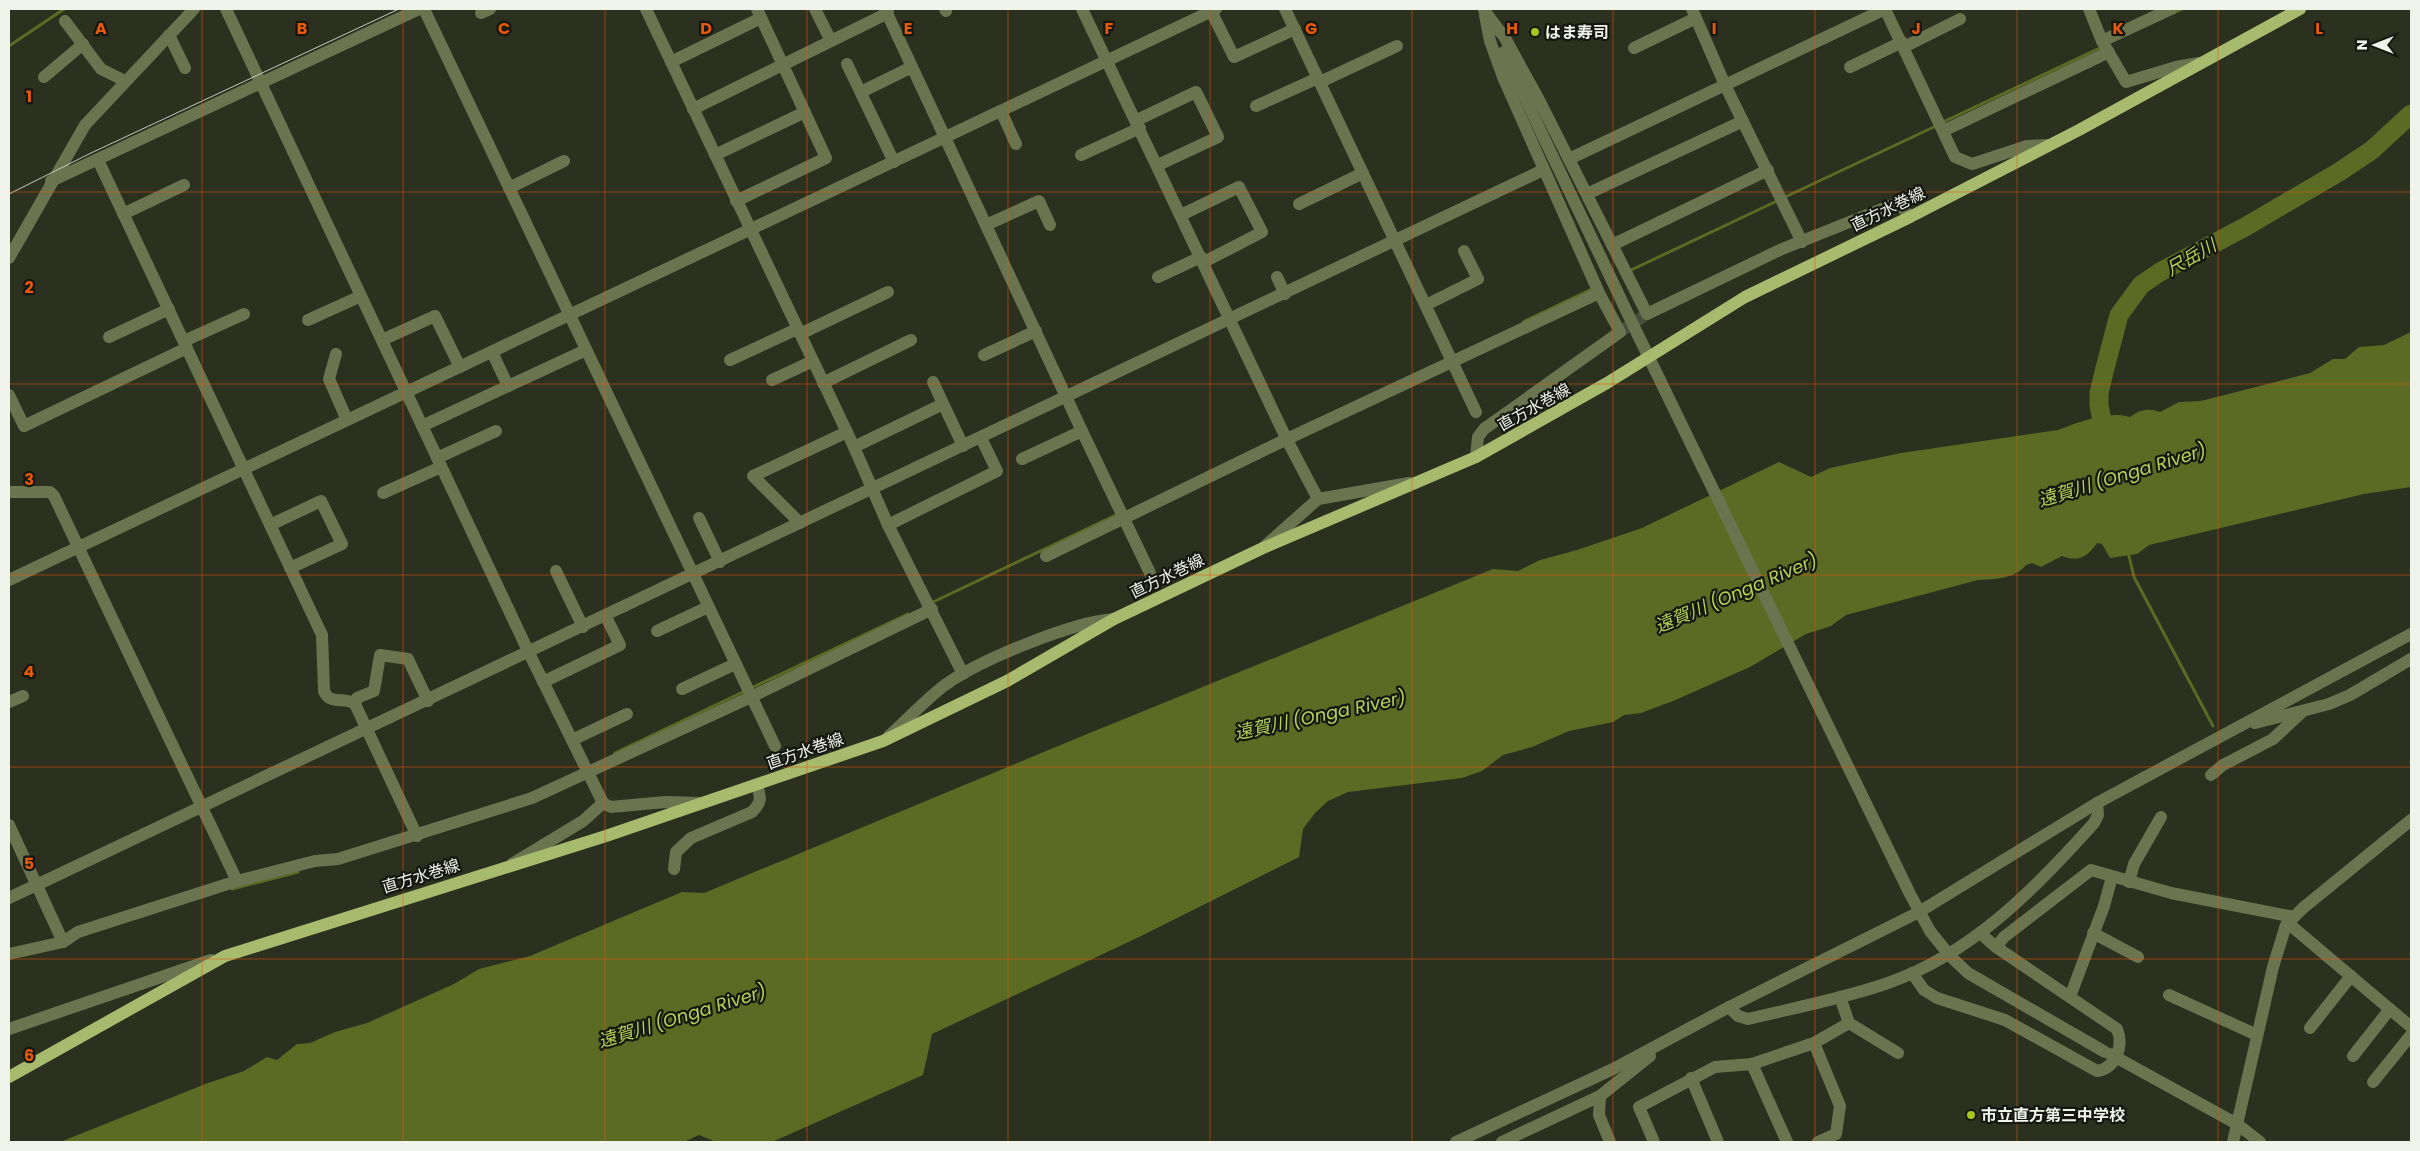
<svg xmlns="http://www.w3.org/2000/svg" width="2420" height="1151" viewBox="0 0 2420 1151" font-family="Poppins,'Noto Sans JP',sans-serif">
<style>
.water{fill:#5b6b24}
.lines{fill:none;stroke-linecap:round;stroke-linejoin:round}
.stream{stroke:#5b6b24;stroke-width:3}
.river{stroke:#5b6b24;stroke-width:19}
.minor-tunnel{stroke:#494d3d;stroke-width:12;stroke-dasharray:12 6;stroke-linecap:butt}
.minor{stroke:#6a7550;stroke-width:12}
.major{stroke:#a7bb6e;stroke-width:12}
.tram{stroke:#c6c9be;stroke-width:1}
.minor-bridge{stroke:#6a7550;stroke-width:12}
.grid{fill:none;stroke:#e8590c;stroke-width:1;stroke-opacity:0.55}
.poi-dot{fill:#a7c71e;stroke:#151710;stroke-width:2}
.labels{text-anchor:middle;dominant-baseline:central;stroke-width:4.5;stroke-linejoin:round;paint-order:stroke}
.poi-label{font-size:16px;font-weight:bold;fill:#f0f3e9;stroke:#151710;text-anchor:start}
.street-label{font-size:16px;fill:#f0f3e9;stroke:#151710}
.water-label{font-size:18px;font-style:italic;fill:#b5d257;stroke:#151710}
.grid-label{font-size:16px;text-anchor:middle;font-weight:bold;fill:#e8590c;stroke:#151710;stroke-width:4.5;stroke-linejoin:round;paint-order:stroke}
</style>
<rect width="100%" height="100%" fill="#2b301f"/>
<!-- water -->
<path class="water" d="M 2411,332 L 2411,487 L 2364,494 L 2149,545 L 2137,554 L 2110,558 L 2102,544 L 2097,543 C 2088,556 2078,563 2062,556 L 2041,567 L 2032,563 L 2026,565 C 2015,579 1995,579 1978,580 L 1846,615 L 1831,626 L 1806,634 L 1750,667 L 1673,701 L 1641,713 L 1624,715 L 1613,722 L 1569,731 L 1532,747 L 1503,755 L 1482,771 L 1462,778 L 1348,792 L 1328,801 L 1315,813 L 1303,829 L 1299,857 L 1137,938 L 932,1034 L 923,1075 L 772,1142 L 716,1142 L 699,1135 L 684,1142 L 60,1142 L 208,1083 L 244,1071 L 267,1057 L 277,1060 L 297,1044 L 310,1043 L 335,1032 L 367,1023 L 454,984 L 479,969 L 530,956 L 682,892 L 704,893 L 1092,732 L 1493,569 L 1518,571 L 1540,560 L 1577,550 L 1642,528 L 1779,462 L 1811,477 L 1830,468 L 1901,453 L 2058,430 C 2078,422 2110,410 2130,417 C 2141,409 2148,408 2160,412 L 2179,402 L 2201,401 L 2310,373 L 2333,359 L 2345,359 L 2359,347 L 2384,345 Z"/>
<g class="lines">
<!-- stream -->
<g class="stream">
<path d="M 2174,13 L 2182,9"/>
<path d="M 9,46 L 64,9"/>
<path d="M 1943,122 L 2102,47"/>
<path d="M 1783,198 L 1938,125"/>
<path d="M 1629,271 L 1777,201"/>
<path d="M 1523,322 L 1594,288"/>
<path d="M 2128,552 L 2134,577 L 2213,726"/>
<path d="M 931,603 L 1118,514"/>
<path d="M 751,688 L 908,614"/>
<path d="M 615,753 L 745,691"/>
<path d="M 232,889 L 298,872"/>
</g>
<!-- river -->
<path class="river" d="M 2106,442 L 2099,405 L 2099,393 L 2105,368 L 2119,315 L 2141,285 L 2160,272 L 2245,227 L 2339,172 L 2372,150 L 2411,114"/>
<!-- minor-tunnel -->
<path class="minor-tunnel" d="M 1620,332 L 1647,314"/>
<!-- minor -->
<g class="minor">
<path d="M 226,9 L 529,653 L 603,803 L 611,807 L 665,802 L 702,803"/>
<path d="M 424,9 L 775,746"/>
<path d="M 646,9 L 854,447 L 888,525 L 963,674"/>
<path d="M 815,9 L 831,41"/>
<path d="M 885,9 L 1082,431 L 1150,573"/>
<path d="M 945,9 L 946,11"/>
<path d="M 1082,9 L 1286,438 L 1318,499"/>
<path d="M 1285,9 L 1476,412"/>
<path d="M 1692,9 L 1725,85 L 1802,242"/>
<path d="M 1885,9 L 1955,157 L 1972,164 L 2027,146 L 2048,145"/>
<path d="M 2089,9 L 2102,41 L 2126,82 L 2176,67 L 2199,63"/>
<path d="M 1484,10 L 1505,38 L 1539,100 L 1647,314 L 1782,249 L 1892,205 L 1902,207 L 1910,217"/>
<path d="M 1211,11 L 1234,57 L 1295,29"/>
<path d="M 481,13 L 490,9"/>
<path d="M 65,21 L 101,69 L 125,81"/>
<path d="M 169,35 L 185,68"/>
<path d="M 2102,41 L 2171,9"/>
<path d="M 1904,47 L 1960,19"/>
<path d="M 1634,48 L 1696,18"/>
<path d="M 1504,52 L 1542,134"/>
<path d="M 671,62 L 761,18"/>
<path d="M 847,64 L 894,162"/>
<path d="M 1850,67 L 1902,42"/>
<path d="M 44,77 L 83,44"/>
<path d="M 1320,82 L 1397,46"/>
<path d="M 861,92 L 912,67"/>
<path d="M 1256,106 L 1318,78"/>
<path d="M 693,109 L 888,13"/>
<path d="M 1001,111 L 1016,144"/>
<path d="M 1137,120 L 1196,92 L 1218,137 L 1158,165"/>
<path d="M 1943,131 L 2109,52"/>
<path d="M 715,155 L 805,112"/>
<path d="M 1081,155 L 1140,128"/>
<path d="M 1569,159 L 1885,9"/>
<path d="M 98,160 L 322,635 L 324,691 C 330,706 345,696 355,704 L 417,836"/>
<path d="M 51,181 L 419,9"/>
<path d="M 509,188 L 564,161"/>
<path d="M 1587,194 L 1743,121"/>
<path d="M 736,201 L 826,158 L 757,9"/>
<path d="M 1299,204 L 1363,173"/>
<path d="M 123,214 L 184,185"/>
<path d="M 1181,215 L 1239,187 L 1262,232 L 1204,262"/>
<path d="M 986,225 L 1039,201 L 1050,225"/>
<path d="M 1612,245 L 1768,170"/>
<path d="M 9,258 L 85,125 L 194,9"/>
<path d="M 1158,277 L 1201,257"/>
<path d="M 1277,277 L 1285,294"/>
<path d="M 1426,305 L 1478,279 L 1464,251"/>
<path d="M 308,320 L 361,296"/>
<path d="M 1637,333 L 1910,894 L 1930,931"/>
<path d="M 800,334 L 888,292"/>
<path d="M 109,337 L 169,309"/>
<path d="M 382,340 L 435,316 L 460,367"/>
<path d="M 184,341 L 244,314"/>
<path d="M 492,352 L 508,386"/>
<path d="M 336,354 L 329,379 L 347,420"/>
<path d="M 984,355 L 1036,331"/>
<path d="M 730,360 L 797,329"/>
<path d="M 772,380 L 813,361"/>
<path d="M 933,382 L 963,446"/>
<path d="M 823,383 L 911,340"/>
<path d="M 9,395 L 24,426 L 187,348"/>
<path d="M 422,426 L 586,350"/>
<path d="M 854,447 L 943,404"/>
<path d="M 1476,457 L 1478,437 L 1484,429 L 1620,332 L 1599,293 L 1503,77 L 1490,41 L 1485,15"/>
<path d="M 437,458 L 496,431"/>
<path d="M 1022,459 L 1082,431"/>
<path d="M 9,492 L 50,492 L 54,496 L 237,881"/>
<path d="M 383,493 L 441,467"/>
<path d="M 699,518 L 720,562"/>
<path d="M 800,523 L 753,476 L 847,432"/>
<path d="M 270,525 L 321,501 L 342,544 L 290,568"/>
<path d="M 888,525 L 997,471 L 981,438"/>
<path d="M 1265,546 L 1318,499 L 1409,483"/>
<path d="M 1046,556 L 1287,439 L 1599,293"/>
<path d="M 556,571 L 583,627"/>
<path d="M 9,580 L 1216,9"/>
<path d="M 657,631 L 708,607"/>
<path d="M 543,682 L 620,645 L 606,617"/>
<path d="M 682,689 L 735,664"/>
<path d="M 9,702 L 23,696"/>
<path d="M 355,704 L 357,698 L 374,691 L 380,655 L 408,659 L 428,701"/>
<path d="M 2255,723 L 2329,704 L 2350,695 L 2411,659"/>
<path d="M 889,736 C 907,720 925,700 945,685 C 980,660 1072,622 1114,619"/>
<path d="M 572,740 L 627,714"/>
<path d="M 2211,775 L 2223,765 L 2273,739 L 2302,712"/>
<path d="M 9,825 L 63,942"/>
<path d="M 512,864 L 583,821 L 603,803"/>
<path d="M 674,869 L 676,852 L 691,838 L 752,812 C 762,802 761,798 757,785"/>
<path d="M 2129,882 L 2134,864 L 2161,817"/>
<path d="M 9,898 L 1543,170"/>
<path d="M 2288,923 L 2411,1027"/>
<path d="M 2093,933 L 2138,957"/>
<path d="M 1996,947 L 2004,937 L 2091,870 L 2171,893 L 2294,917"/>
<path d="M 9,954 L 63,942 L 78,932 L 237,881 L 315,861 L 338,859 L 532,798 L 751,697 L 932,609"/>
<path d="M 1912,973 L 1924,990 L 1937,998 L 2005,1020 L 2097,1071 C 2116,1068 2124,1046 2117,1029 L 1996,947 L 1980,933"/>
<path d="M 2169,995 L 2257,1035"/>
<path d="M 1840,997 L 1849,1023 L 1898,1053"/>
<path d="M 2070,997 L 2104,906 L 2112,877"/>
<path d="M 1729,1007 L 1738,1016 L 1748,1019 C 1794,1008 1841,999 1885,984 C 1971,955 2035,889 2094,823 L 2098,815 L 2097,803"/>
<path d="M 2310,1028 L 2351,976"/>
<path d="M 9,1029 L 211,960"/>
<path d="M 1814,1043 L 1840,1106 L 1836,1134 L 1818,1142"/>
<path d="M 2110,1054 L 2237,1124 L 2260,1142"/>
<path d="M 2353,1056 L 2390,1009"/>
<path d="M 1752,1064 L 1787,1142"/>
<path d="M 1691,1078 L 1718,1142"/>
<path d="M 2373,1082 L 2411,1035"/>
<path d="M 1600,1096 L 1599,1115 L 1610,1142"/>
<path d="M 1456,1142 L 1613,1069 L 1729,1007 L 1919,912 L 2097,803 L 2411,634"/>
<path d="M 1502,1142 L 1600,1096 L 1650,1056"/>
<path d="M 1654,1142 L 1639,1107 L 1715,1067 L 1752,1064 L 1814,1043 L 1849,1023"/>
<path d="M 2233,1142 L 2273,967 L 2286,925 L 2303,908 L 2411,820"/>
</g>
<!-- major -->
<path class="major" d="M 9,1077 L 225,956 L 606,836 L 883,741 L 1007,681 L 1114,619 L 1263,548 L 1476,457 L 1607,383 L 1745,297 L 1910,217 L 2079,130 L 2300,9"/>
<!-- tram -->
<path class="tram" d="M 9,194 L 91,153 L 399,9"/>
<!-- minor-bridge -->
<g class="minor-bridge">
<path d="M 1542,134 L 1637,333"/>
<path d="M 1930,931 L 1950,956 L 1968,973 L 2105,1052"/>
</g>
</g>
<!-- grid -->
<path class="grid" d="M 202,9 L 202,1142M 403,9 L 403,1142M 605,9 L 605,1142M 807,9 L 807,1142M 1008,9 L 1008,1142M 1210,9 L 1210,1142M 1412,9 L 1412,1142M 1613,9 L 1613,1142M 1815,9 L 1815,1142M 2017,9 L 2017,1142M 2218,9 L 2218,1142M 9,192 L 2411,192M 9,384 L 2411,384M 9,575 L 2411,575M 9,767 L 2411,767M 9,959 L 2411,959"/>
<!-- markers -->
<g class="poi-dot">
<circle cx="1535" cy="32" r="5"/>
<circle cx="1971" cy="1115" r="5"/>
</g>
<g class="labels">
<!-- poi labels -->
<g class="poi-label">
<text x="1545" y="32">はま寿司</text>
<text x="1981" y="1115">市立直方第三中学校</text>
</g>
<!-- street labels -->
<g class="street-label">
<text transform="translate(1888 209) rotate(-26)">直方水巻線</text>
<text transform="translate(1534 407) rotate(-29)">直方水巻線</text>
<text transform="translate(1167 576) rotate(-26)">直方水巻線</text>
<text transform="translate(805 751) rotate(-19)">直方水巻線</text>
<text transform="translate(421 876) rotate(-17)">直方水巻線</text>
</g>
<!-- water labels -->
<g class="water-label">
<text transform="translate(2191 257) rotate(-30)">尺岳川</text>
<text transform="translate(2122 475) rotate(-17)">遠賀川 (Onga River)</text>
<text transform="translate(1736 593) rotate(-23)">遠賀川 (Onga River)</text>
<text transform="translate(1320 715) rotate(-12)">遠賀川 (Onga River)</text>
<text transform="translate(682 1016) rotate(-17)">遠賀川 (Onga River)</text>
</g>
</g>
<g class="grid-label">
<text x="101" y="34">A</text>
<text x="302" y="34">B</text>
<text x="504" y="34">C</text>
<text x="706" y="34">D</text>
<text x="908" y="34">E</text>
<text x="1109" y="34">F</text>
<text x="1311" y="34">G</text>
<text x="1512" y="34">H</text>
<text x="1714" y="34">I</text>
<text x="1916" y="34">J</text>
<text x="2118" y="34">K</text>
<text x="2319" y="34">L</text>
<text x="29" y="102">1</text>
<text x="29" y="293">2</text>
<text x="29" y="485">3</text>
<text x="29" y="677">4</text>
<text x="29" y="869">5</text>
<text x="29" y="1061">6</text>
</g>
<!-- border -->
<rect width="2420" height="1151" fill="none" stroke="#f0f3e9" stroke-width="20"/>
<!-- north arrow -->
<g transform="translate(2375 45) rotate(270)" stroke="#151710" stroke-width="4" paint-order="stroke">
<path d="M0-4L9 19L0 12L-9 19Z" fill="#f0f3e9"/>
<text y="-8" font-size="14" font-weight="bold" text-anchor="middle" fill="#f0f3e9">N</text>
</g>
</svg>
